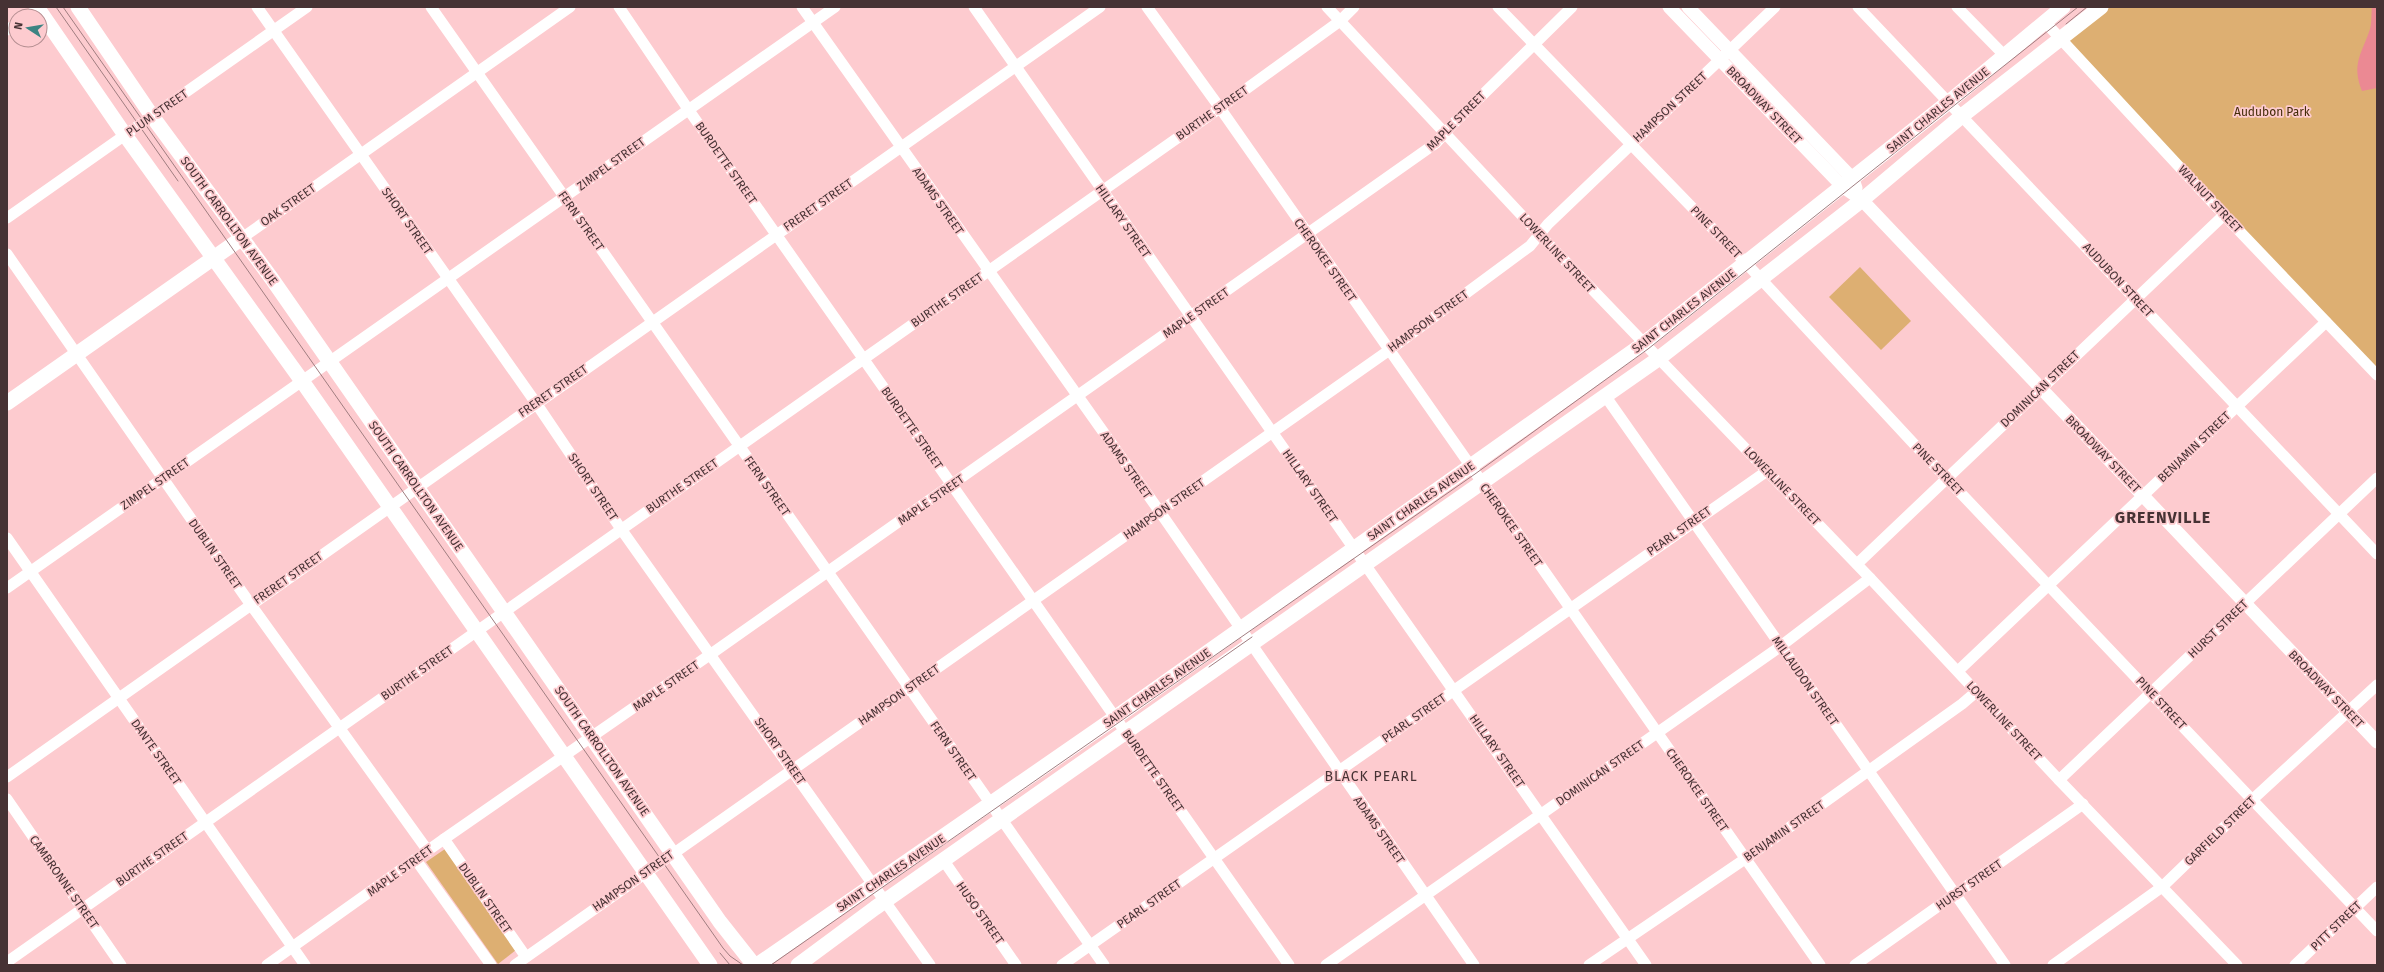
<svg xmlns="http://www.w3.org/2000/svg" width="2384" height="972" viewBox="0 0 2384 972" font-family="'Fira Sans',sans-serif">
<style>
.green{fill:#ddaf72}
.water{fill:#eb8993}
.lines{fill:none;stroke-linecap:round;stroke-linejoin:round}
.minor{stroke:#fff;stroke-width:11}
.tertiary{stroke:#fff;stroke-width:13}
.secondary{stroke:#fff;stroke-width:15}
.tram{stroke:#a17e81;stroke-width:1}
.labels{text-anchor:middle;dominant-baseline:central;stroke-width:3.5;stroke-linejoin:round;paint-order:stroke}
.street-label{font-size:12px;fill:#463234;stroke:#fdcbcf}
.park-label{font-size:12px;fill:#432b07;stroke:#fdcbcf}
.quarter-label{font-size:14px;letter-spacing:1px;fill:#463234;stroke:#fdcbcf}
.district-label{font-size:16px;font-weight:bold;letter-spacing:1px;fill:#463234;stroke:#fdcbcf}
</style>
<rect width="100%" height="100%" fill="#fdcbcf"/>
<!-- green -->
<g class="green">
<path d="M 2110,7 L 2377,7 L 2377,373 L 2065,42 Z"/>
<path d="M 1860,267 L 1911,321 L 1881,350 L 1829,297 Z"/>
<path d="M 445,849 L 516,950 L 498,964 L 426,862 Z"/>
</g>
<!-- water -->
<path class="water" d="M 2372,7 L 2377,7 L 2377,88 L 2362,91 C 2351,63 2362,54 2370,29 C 2372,22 2371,14 2372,7 Z"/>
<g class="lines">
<!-- minor -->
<g class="minor">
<path d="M 257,7 L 536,403 L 621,529 L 930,965"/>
<path d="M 431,7 L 1104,965"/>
<path d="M 619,7 L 688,109 L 1289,965"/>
<path d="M 802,7 L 1160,512 L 1474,965"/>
<path d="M 974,7 L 1646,965"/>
<path d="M 1147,7 L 1220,108 L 1820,965"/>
<path d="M 1327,7 L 1540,235 L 1870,578 L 2059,780 L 2237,965"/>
<path d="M 1498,7 L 1745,262 L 1914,444 L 2377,931"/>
<path d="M 1858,7 L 2377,554"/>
<path d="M 1957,7 L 2004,55"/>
<path d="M 28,16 L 41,7"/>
<path d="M 2045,22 L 2224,215 L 2377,375"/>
<path d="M 7,30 L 16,24"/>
<path d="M 7,218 L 307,7"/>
<path d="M 242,238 L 570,7"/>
<path d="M 7,254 L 251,605 L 428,851"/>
<path d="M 1606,397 L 2005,965"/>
<path d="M 7,538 L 305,965"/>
<path d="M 1857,564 L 2224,215"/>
<path d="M 7,588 L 835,7"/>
<path d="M 1958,671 L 2326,322"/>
<path d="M 7,777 L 1100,7"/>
<path d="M 2059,780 L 2377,478"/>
<path d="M 7,799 L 121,965"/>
<path d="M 444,839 L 526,957"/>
<path d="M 416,860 L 491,965"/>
<path d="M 944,861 L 1016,965"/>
<path d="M 7,962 L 1220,108 L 1340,21 L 1354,7"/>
<path d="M 267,965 L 444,839 L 711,654 L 1436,143 L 1454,123 L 1572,7"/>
<path d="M 515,965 L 1388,351 L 1530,246 L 1548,224 L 1775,7"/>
<path d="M 1062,965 L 1767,471"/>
<path d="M 1326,965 L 1781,646 L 1870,578"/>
<path d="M 1589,965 L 1745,859 L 1962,704 L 1976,692"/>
<path d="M 1855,965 L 2083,804"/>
<path d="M 2053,965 L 2162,887 L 2252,800 L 2377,685"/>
<path d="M 2295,965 L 2377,887"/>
</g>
<!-- tertiary -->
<g class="tertiary">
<path d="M 1669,7 L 1843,187 L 1862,200 L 2377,742"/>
<path d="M 1688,7 L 1853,179 L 1856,188"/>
</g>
<!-- secondary -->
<g class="secondary">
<path d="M 37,7 L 125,135 L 302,381 L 710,965"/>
<path d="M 78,7 L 152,116 L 272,279 L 720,922 L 754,965"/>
<path d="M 7,403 L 242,238"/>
<path d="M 757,965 L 1116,717 L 1643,344 L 1950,101 L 2063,7"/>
<path d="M 798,965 L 875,908 L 1658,359 L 1862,200 L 1963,115 L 2101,7"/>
</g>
<!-- tram -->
<g class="tram">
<path d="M 56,7 L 178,181"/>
<path d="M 63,7 L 723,948 L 730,956 L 743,965"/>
<path d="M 2066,24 L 2087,7"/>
<path d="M 1209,667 L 1252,637"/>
<path d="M 720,953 L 730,965"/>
<path d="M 771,965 L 1475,474 L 1648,349 L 2078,7"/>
</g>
</g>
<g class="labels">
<!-- street labels -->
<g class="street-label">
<text transform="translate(1764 105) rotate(46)">BROADWAY STREET</text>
<text transform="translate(1670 107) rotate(-43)">HAMPSON STREET</text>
<text transform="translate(1938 110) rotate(-39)">SAINT CHARLES AVENUE</text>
<text transform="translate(157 113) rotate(-35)">PLUM STREET</text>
<text transform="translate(1212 113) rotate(-35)">BURTHE STREET</text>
<text transform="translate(1456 121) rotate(-45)">MAPLE STREET</text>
<text transform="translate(726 163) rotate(55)">BURDETTE STREET</text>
<text transform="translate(611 164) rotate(-36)">ZIMPEL STREET</text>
<text transform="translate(2210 199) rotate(47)">WALNUT STREET</text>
<text transform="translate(938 201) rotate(55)">ADAMS STREET</text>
<text transform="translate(288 205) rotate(-35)">OAK STREET</text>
<text transform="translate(818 205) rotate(-35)">FRERET STREET</text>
<text transform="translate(229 221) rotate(54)">SOUTH CARROLLTON AVENUE</text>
<text transform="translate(407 221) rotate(55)">SHORT STREET</text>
<text transform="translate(581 221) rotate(55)">FERN STREET</text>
<text transform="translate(1123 221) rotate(55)">HILLARY STREET</text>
<text transform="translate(1716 232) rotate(46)">PINE STREET</text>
<text transform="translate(1557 253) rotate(47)">LOWERLINE STREET</text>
<text transform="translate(1325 260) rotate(55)">CHEROKEE STREET</text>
<text transform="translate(2118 280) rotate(47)">AUDUBON STREET</text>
<text transform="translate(947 300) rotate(-35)">BURTHE STREET</text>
<text transform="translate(1684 311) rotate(-38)">SAINT CHARLES AVENUE</text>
<text transform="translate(1196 313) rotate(-35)">MAPLE STREET</text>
<text transform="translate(1428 321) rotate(-36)">HAMPSON STREET</text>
<text transform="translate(2040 389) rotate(-44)">DOMINICAN STREET</text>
<text transform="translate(553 391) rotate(-35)">FRERET STREET</text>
<text transform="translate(912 428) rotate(55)">BURDETTE STREET</text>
<text transform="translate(2194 447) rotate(-44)">BENJAMIN STREET</text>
<text transform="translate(2103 454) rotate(46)">BROADWAY STREET</text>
<text transform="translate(1126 465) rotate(55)">ADAMS STREET</text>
<text transform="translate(1938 469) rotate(46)">PINE STREET</text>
<text transform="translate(155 484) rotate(-35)">ZIMPEL STREET</text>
<text transform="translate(416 486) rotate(55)">SOUTH CARROLLTON AVENUE</text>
<text transform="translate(682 486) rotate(-35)">BURTHE STREET</text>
<text transform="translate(767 486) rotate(55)">FERN STREET</text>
<text transform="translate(1310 486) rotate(55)">HILLARY STREET</text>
<text transform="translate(1782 486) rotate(46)">LOWERLINE STREET</text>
<text transform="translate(593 487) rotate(56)">SHORT STREET</text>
<text transform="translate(931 500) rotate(-35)">MAPLE STREET</text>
<text transform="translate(1421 501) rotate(-35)">SAINT CHARLES AVENUE</text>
<text transform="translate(1164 509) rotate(-35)">HAMPSON STREET</text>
<text transform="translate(1511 525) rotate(55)">CHEROKEE STREET</text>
<text transform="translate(1679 531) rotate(-35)">PEARL STREET</text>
<text transform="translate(215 554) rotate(55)">DUBLIN STREET</text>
<text transform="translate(288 578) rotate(-35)">FRERET STREET</text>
<text transform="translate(2218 629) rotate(-44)">HURST STREET</text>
<text transform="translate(417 673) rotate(-35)">BURTHE STREET</text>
<text transform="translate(1805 681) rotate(55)">MILLAUDON STREET</text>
<text transform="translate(666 686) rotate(-35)">MAPLE STREET</text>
<text transform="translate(1157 688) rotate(-35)">SAINT CHARLES AVENUE</text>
<text transform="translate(2326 689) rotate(46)">BROADWAY STREET</text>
<text transform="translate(899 695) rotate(-35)">HAMPSON STREET</text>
<text transform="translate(2161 703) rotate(47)">PINE STREET</text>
<text transform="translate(1414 718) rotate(-35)">PEARL STREET</text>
<text transform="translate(2004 721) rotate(47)">LOWERLINE STREET</text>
<text transform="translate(602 751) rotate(55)">SOUTH CARROLLTON AVENUE</text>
<text transform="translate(780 751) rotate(55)">SHORT STREET</text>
<text transform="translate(953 751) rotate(55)">FERN STREET</text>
<text transform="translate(1497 751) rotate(55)">HILLARY STREET</text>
<text transform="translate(156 752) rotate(55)">DANTE STREET</text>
<text transform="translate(1153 771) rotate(55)">BURDETTE STREET</text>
<text transform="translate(1600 773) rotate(-35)">DOMINICAN STREET</text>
<text transform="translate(1697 790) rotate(55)">CHEROKEE STREET</text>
<text transform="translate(1379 830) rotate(55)">ADAMS STREET</text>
<text transform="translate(1784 831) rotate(-35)">BENJAMIN STREET</text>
<text transform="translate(2220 831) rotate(-44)">GARFIELD STREET</text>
<text transform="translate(152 859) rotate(-35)">BURTHE STREET</text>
<text transform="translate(400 871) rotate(-36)">MAPLE STREET</text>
<text transform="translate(891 873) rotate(-34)">SAINT CHARLES AVENUE</text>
<text transform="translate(633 881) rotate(-35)">HAMPSON STREET</text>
<text transform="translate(64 882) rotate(55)">CAMBRONNE STREET</text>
<text transform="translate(1969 885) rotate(-35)">HURST STREET</text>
<text transform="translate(485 898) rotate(55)">DUBLIN STREET</text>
<text transform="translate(1149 904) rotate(-35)">PEARL STREET</text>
<text transform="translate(980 913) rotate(55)">HUSO STREET</text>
<text transform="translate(2336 926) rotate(-44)">PITT STREET</text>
</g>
<!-- park labels -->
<g class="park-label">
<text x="2272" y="112">Audubon Park</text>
</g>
<!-- quarter labels -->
<g class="quarter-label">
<text x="1371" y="776">BLACK PEARL</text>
</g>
<!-- district labels -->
<g class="district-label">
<text x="2163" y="517">GREENVILLE</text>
</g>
</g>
<!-- border -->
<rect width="2384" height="972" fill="none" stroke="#463234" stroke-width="16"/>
<!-- north arrow -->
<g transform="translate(28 28) rotate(282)"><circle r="19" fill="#fdcbcf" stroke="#b48e91"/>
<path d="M0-3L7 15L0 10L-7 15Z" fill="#3c8483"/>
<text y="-6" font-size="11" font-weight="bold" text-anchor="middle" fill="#463234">N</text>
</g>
</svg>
